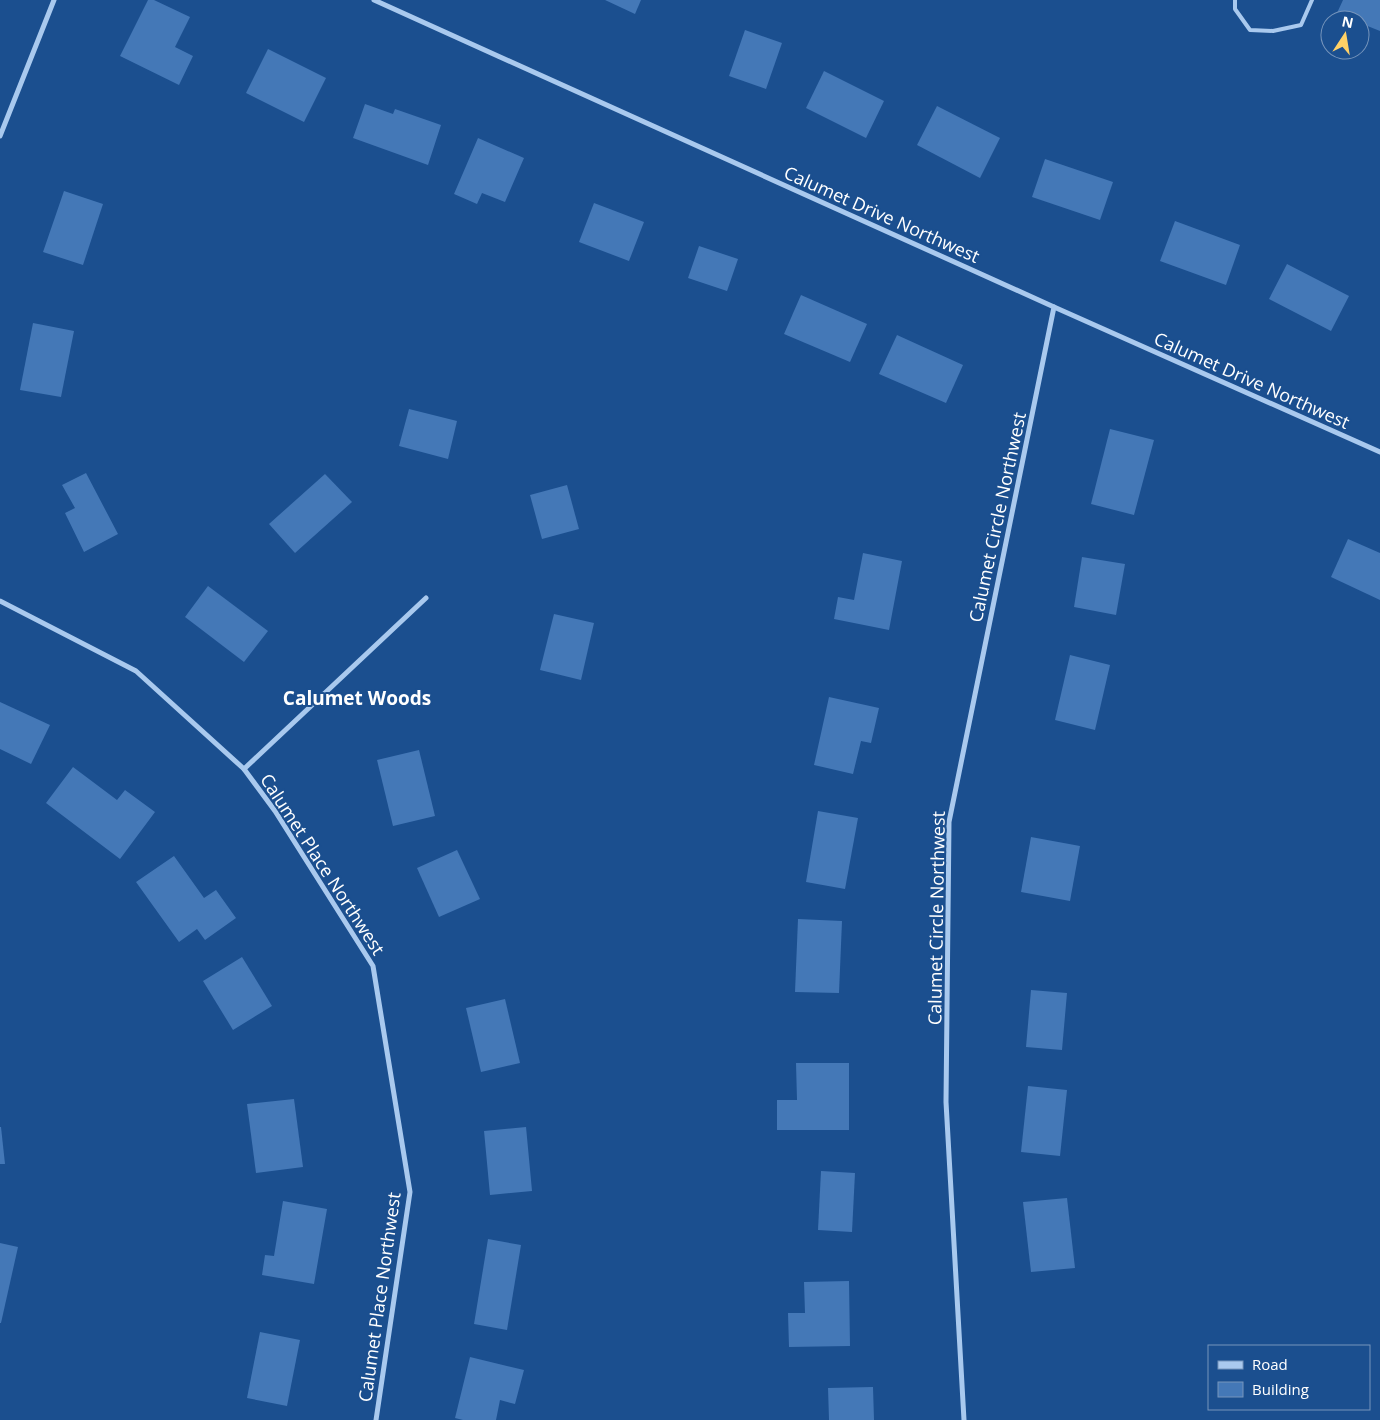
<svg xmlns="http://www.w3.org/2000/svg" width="1380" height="1420" viewBox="0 0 1380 1420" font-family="'Open Sans',sans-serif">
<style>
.building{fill:#4478b7}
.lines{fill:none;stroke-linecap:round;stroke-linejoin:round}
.lane{stroke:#a9c9ee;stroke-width:4}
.street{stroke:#a9c9ee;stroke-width:5}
.labels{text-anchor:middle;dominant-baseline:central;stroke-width:4;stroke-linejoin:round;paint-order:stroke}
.street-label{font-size:18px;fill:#fff;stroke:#1b4f8f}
.neighbourhood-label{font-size:19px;font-weight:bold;fill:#fff;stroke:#1b4f8f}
</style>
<rect width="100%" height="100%" fill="#1b4f8f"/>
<!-- building -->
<g class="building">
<path d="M 148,0 L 154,0 L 190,17 L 175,47 L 193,56 L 179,85 L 120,56 Z"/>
<path d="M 605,0 L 641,0 L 635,14 Z"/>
<path d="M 1343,0 L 1380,0 L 1380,31 L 1360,23 L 1360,20 L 1353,20 L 1337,13 Z"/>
<path d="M 745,30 L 782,43 L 766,89 L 729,76 Z"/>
<path d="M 268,49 L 326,78 L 304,122 L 246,93 Z"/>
<path d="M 824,71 L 884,101 L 866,138 L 806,108 Z"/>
<path d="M 365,104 L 393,114 L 395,109 L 441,125 L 428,165 L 353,138 Z"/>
<path d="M 937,106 L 1000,138 L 980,178 L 917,145 Z"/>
<path d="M 478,138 L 524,158 L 505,202 L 482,193 L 477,204 L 454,194 Z"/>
<path d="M 1045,159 L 1113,182 L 1100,220 L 1032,197 Z"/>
<path d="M 64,191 L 103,204 L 83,265 L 43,252 Z"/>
<path d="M 594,203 L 644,222 L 629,261 L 579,242 Z"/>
<path d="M 1175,221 L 1240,245 L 1226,285 L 1160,261 Z"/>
<path d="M 699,246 L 738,259 L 727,291 L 688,278 Z"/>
<path d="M 1287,264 L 1349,296 L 1331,331 L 1269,299 Z"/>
<path d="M 801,295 L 867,324 L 850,362 L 784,334 Z"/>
<path d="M 33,323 L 74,331 L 61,397 L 20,390 Z"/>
<path d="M 897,335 L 963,365 L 946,403 L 879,374 Z"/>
<path d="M 409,409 L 457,421 L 448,459 L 399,446 Z"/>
<path d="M 1110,429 L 1154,440 L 1134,515 L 1091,504 Z"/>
<path d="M 86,473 L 118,534 L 84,552 L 65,513 L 75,508 L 62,485 Z"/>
<path d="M 325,474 L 352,502 L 295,553 L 269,524 Z"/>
<path d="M 567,485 L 579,529 L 542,539 L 530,495 Z"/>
<path d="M 1348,539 L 1380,553 L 1380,600 L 1331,577 Z"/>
<path d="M 863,553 L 902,561 L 889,630 L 834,619 L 838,597 L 854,600 Z"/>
<path d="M 1082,557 L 1125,564 L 1116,615 L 1074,607 Z"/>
<path d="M 208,586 L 268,631 L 244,662 L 185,617 Z"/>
<path d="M 554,614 L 594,623 L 581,680 L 540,670 Z"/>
<path d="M 1070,655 L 1110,665 L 1095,730 L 1055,720 Z"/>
<path d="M 829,697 L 879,708 L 871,743 L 861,741 L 853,774 L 814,765 Z"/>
<path d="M 0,702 L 50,725 L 31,764 L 0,749 Z"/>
<path d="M 419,750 L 435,816 L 393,826 L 377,760 Z"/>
<path d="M 73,767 L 117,800 L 125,790 L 155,812 L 120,859 L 46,803 Z"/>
<path d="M 818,811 L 858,818 L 845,889 L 806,882 Z"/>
<path d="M 1031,837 L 1080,846 L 1070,901 L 1021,892 Z"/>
<path d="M 457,850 L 480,899 L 439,917 L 417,868 Z"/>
<path d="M 174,856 L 204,898 L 216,890 L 236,918 L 205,940 L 197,929 L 179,942 L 136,882 Z"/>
<path d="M 798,919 L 842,921 L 839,993 L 795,992 Z"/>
<path d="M 242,957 L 272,1006 L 233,1030 L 203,981 Z"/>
<path d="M 1031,990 L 1067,993 L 1062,1050 L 1026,1047 Z"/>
<path d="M 505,999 L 520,1063 L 481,1072 L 466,1008 Z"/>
<path d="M 796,1063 L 849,1063 L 849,1130 L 777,1130 L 777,1100 L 797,1100 Z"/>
<path d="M 1028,1086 L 1067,1090 L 1060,1156 L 1021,1152 Z"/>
<path d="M 294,1099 L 303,1167 L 256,1173 L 247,1104 Z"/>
<path d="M 0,1127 L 1,1127 L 5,1164 L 0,1164 Z"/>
<path d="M 526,1127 L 532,1191 L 490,1195 L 484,1131 Z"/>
<path d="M 821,1171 L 855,1173 L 852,1232 L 818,1230 Z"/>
<path d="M 1067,1198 L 1075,1268 L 1031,1272 L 1023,1202 Z"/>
<path d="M 283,1201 L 327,1209 L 314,1284 L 262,1275 L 265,1255 L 274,1256 Z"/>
<path d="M 488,1239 L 521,1245 L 507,1330 L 474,1324 Z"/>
<path d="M 0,1243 L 18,1247 L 1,1323 L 0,1323 Z"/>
<path d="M 849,1281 L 850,1346 L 789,1347 L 788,1313 L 805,1313 L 804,1282 Z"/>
<path d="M 260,1332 L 300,1340 L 287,1406 L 247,1398 Z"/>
<path d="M 470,1357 L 524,1370 L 515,1404 L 500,1400 L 496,1420 L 463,1420 L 455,1418 Z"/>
<path d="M 873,1387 L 874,1420 L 829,1420 L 828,1388 Z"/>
</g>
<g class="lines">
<!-- lane -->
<path class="lane" d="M 1235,0 L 1235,9 L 1250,30 L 1273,31 L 1301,25 L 1312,0"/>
<!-- street -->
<g class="street">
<path d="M 374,0 L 1054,307 L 1380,452"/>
<path d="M 0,136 L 54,0"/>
<path d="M 0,601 L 136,671 L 244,769 L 275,811 L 373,966 L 410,1192 L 376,1420"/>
<path d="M 244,769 L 426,598"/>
<path d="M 964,1420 L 946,1102 L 949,822 L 1054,307"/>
</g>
</g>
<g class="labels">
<!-- street labels -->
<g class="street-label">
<text transform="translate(882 214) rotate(24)">Calumet Drive Northwest</text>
<text transform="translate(1252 380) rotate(24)">Calumet Drive Northwest</text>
<text transform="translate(997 517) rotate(-78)">Calumet Circle Northwest</text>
<text transform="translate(323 864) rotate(57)">Calumet Place Northwest</text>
<text transform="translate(936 918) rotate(-89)">Calumet Circle Northwest</text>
<text transform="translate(379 1297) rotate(-82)">Calumet Place Northwest</text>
</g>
<!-- neighbourhood labels -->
<g class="neighbourhood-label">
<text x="357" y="698">Calumet Woods</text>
</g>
</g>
<!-- legend -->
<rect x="1208" y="1345" width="162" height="65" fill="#1b4f8f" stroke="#7695bc"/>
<rect x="1218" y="1361" width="25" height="8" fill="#a9c9ee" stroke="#7695bc"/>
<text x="1252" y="1370" font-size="15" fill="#ffffff">Road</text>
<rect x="1218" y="1382" width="25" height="15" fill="#4478b7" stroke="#7695bc"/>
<text x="1252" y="1395" font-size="15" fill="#ffffff">Building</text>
<!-- north arrow -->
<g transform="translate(1345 35) rotate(12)"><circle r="24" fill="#1b4f8f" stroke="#7695bc"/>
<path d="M0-4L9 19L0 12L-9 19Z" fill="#ffd166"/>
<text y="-8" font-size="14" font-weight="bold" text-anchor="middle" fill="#ffffff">N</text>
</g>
</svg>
